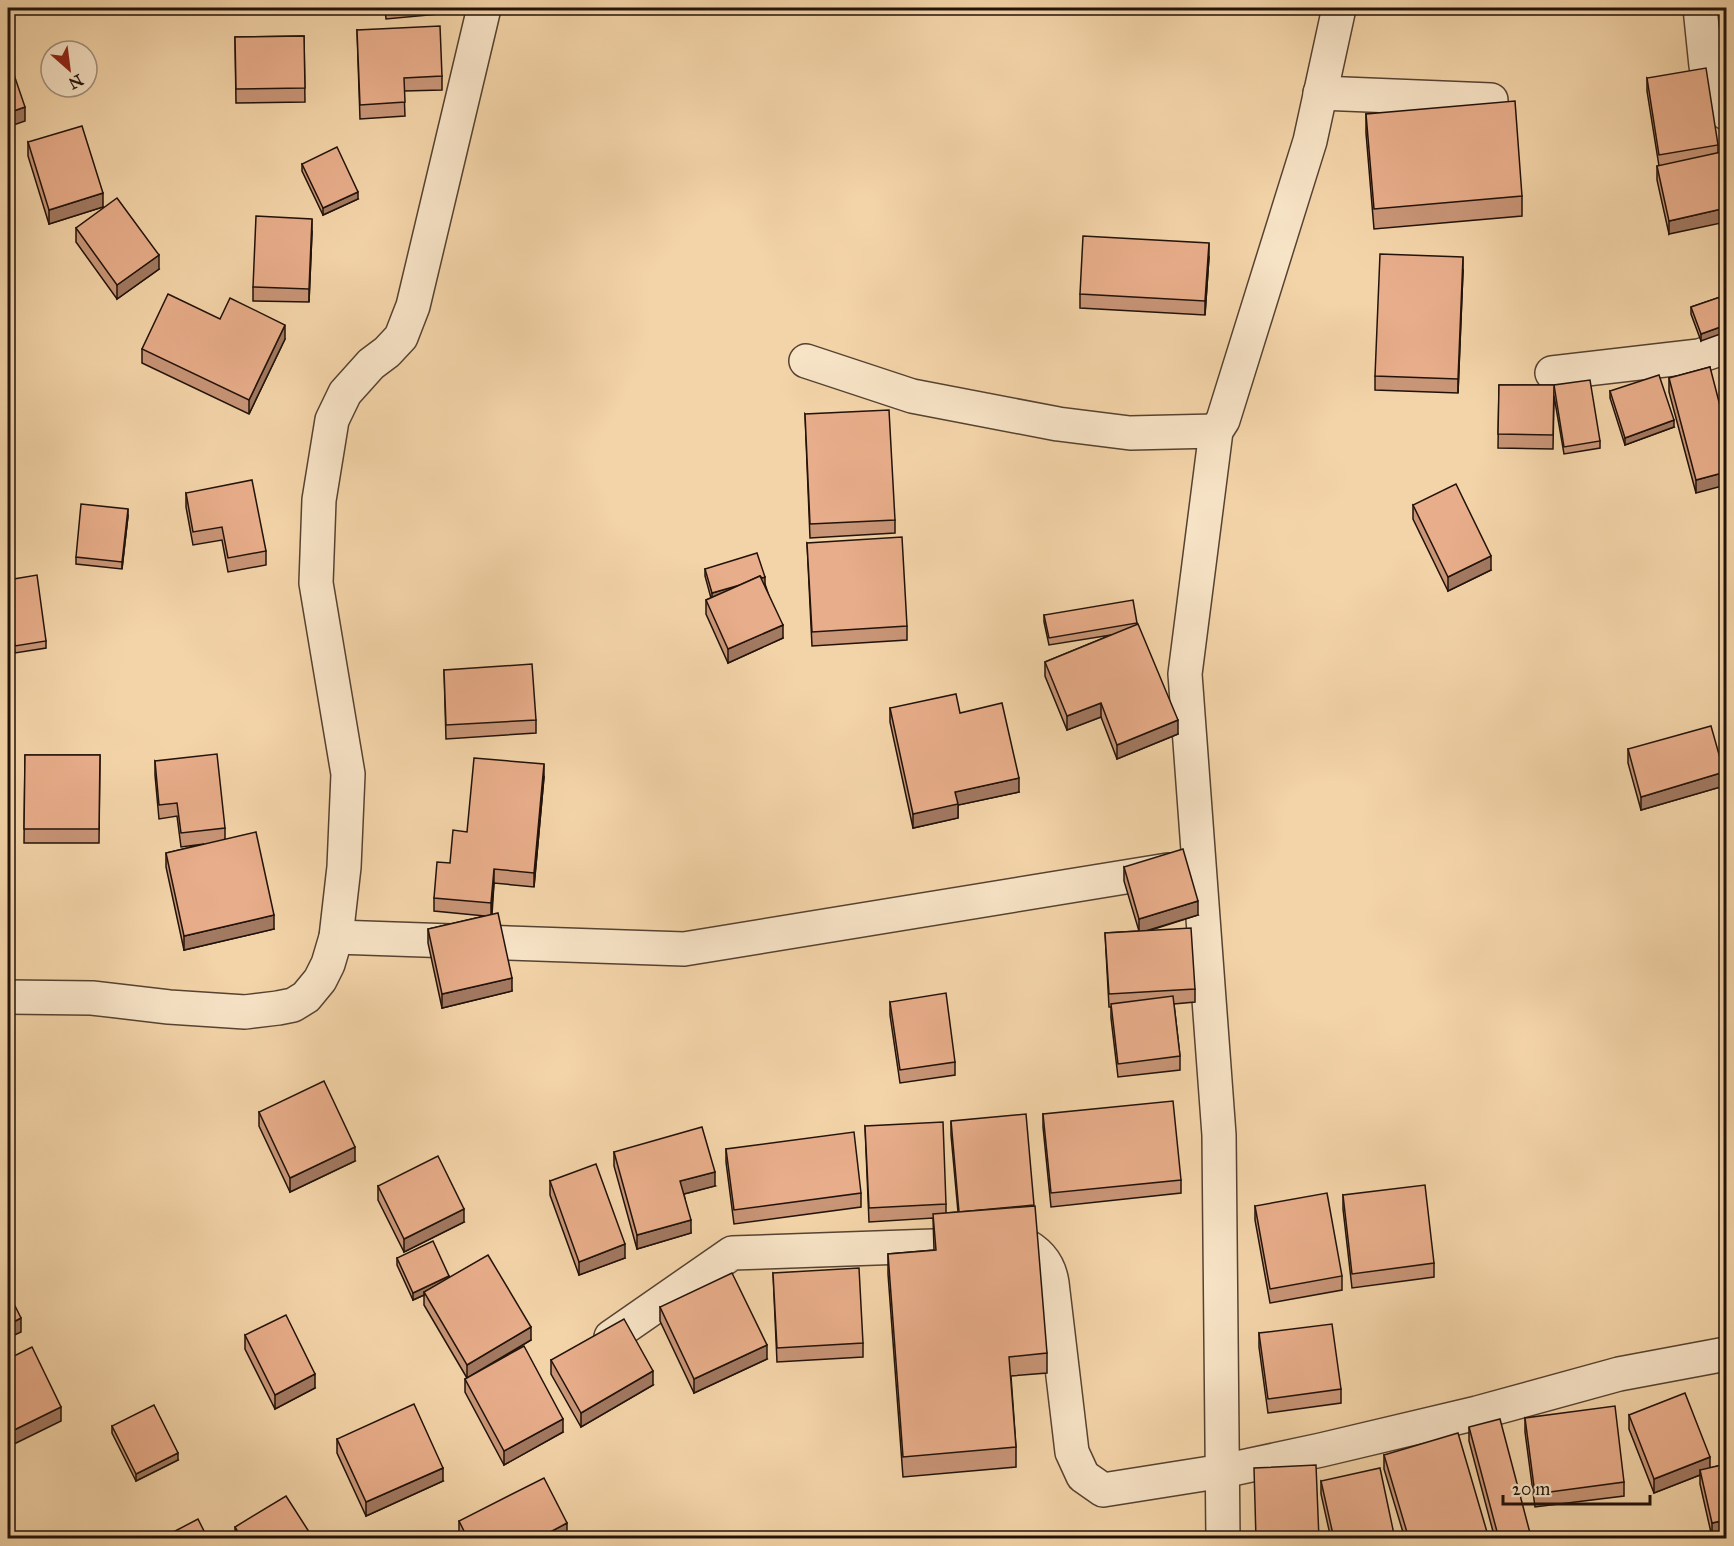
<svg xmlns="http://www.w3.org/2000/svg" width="1734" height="1546" viewBox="0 0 1734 1546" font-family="'IM FELL Great Primer',serif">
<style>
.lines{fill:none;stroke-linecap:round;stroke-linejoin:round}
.minor-casing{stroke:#564231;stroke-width:36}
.minor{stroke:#f7e3c6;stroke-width:33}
.wall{fill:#c89577;stroke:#221209;stroke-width:1.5}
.shaded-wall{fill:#a27961;stroke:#221209;stroke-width:1.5}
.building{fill:#e8ad8a;stroke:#221209;stroke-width:1.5}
</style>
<rect width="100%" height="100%" fill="#f3d4a8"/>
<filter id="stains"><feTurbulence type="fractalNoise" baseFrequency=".00333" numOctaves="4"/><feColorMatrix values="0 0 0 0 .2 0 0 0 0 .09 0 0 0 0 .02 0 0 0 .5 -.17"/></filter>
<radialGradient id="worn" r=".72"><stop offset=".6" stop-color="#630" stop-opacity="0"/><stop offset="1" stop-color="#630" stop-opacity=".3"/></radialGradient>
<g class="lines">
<defs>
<g id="minor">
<path d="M 1700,8 L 1706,66 L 1726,113"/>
<path d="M 1320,93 L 1491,100"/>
<path d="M 806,361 L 912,396 L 1058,424 L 1130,433 L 1216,431"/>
<path d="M 1552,373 L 1699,356 L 1726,347"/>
<path d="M 336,937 L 684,949 L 1168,870"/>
<path d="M 8,997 L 92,998 L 169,1007 L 245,1012 L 278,1008 L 293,1005 L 306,997 L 320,980 L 328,964 L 336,937 L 344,867 L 348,774 L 316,583 L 319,500 L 332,420 L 345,393 L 371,364 L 387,352 L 401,337 L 413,306 L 484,8"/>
<path d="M 611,1337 L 732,1253 L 1021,1243 C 1038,1251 1049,1263 1052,1283 L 1072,1452 L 1083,1476 L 1103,1490 L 1223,1471 L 1321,1450 L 1477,1413 L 1619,1374 L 1726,1354"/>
<path d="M 1223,1538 L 1219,1135 L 1185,674 L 1216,431 L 1223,420 L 1310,141 L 1339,8"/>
</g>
</defs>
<!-- minor casing -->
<use href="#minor" class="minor-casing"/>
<!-- minor -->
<use href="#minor" class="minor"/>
</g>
<!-- wall -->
<g class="wall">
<path d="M 385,8 L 471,8 L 471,11 L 386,19 Z"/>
<path d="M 357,30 L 442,76 L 442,90 L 404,91 L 405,116 L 360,119 Z"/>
<path d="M 304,36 L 305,102 L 236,103 L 235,37 Z"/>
<path d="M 1647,78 L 1718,145 L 1718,153 L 1669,234 L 1657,180 L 1657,166 L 1659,166 L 1647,91 Z"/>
<path d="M 1366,114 L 1522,196 L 1522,216 L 1374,229 L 1366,133 Z"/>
<path d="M 28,142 L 103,207 L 49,224 L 28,156 Z"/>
<path d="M 302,164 L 358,199 L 323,215 L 302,171 Z"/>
<path d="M 76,228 L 159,269 L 117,299 L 76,242 Z"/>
<path d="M 312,232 L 309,302 L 253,301 L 253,287 Z"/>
<path d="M 1209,257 L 1205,315 L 1080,308 L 1080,294 Z"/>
<path d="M 1463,271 L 1458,393 L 1375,390 L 1375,376 Z"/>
<path d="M 1726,295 L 1701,341 L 1691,314 L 1691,307 Z"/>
<path d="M 220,319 L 285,339 L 249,414 L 142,363 L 142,349 Z"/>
<path d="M 1726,357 L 1726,391 L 1720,373 L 1720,360 Z"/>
<path d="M 1710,367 L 1696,493 L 1669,392 L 1669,378 Z"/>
<path d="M 1499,385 L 1554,385 L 1600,441 L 1600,448 L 1564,454 L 1554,396 L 1553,449 L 1498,448 Z"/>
<path d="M 1610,391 L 1674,427 L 1625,445 L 1610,398 Z"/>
<path d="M 805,414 L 895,520 L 895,533 L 810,538 Z"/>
<path d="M 186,493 L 266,551 L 266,565 L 228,572 L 222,540 L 193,545 L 186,507 Z"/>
<path d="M 1413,505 L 1491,570 L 1448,591 L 1413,519 Z"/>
<path d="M 128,516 L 122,569 L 76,564 L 76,557 Z"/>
<path d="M 807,543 L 907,626 L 907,640 L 812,646 Z"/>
<path d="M 705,569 L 765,584 L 783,638 L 728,663 L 706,614 L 706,600 L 711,598 L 705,576 Z"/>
<path d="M 8,580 L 46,641 L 46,648 L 15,653 L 8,599 Z"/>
<path d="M 1044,615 L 1137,623 L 1178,734 L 1117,759 L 1101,717 L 1067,730 L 1045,676 L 1045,662 L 1111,635 L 1049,645 L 1044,622 Z"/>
<path d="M 444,670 L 536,720 L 536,733 L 446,739 Z"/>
<path d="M 890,708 L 960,713 L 1019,792 L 958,805 L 958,818 L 913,828 L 890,722 Z"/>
<path d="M 1628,749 L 1724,786 L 1641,810 L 1628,763 Z"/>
<path d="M 25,755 L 100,755 L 99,843 L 24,843 Z"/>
<path d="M 155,761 L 225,828 L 225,839 L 274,929 L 184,950 L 166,867 L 166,853 L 204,844 L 181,847 L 177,816 L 159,819 L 155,775 Z"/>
<path d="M 544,777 L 534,887 L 494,883 L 492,915 L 512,991 L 442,1008 L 428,943 L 428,929 L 485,916 L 434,911 L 434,898 L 450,863 L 467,832 Z"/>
<path d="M 1124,867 L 1198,915 L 1148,931 L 1195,989 L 1195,1002 L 1174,1004 L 1180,1056 L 1180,1070 L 1118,1077 L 1111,1018 L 1111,1007 L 1109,1007 L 1105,933 L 1139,931 L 1124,881 Z"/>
<path d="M 890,1002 L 955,1062 L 955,1075 L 900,1083 L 890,1015 Z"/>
<path d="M 259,1112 L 355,1161 L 290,1192 L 259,1126 Z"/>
<path d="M 1043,1114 L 1181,1180 L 1181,1193 L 1051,1207 L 1043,1127 Z"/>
<path d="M 951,1121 L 1047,1353 L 1047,1373 L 1011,1376 L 1016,1447 L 1016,1467 L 903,1477 L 888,1274 L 888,1254 L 934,1250 L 933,1218 L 869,1222 L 865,1126 L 946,1204 L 946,1213 L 958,1212 L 951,1135 Z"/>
<path d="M 726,1149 L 861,1193 L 861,1207 L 734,1224 L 726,1162 Z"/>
<path d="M 614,1152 L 715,1186 L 684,1194 L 691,1233 L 637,1249 L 614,1166 Z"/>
<path d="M 550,1181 L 625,1258 L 579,1275 L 550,1195 Z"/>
<path d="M 378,1186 L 464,1222 L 404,1252 L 378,1200 Z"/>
<path d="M 1343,1195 L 1434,1263 L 1434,1277 L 1352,1288 L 1343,1209 Z"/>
<path d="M 1255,1206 L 1342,1276 L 1342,1290 L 1270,1303 L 1255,1220 Z"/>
<path d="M 397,1258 L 449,1277 L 531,1340 L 488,1366 L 563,1432 L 504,1465 L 465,1392 L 465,1379 L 467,1378 L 424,1305 L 424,1295 L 413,1300 L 397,1265 Z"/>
<path d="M 773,1273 L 863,1343 L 863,1357 L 777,1362 Z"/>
<path d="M 660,1307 L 767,1359 L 694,1393 L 660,1321 Z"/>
<path d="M 1259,1333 L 1341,1389 L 1341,1403 L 1268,1413 L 1259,1347 Z"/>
<path d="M 245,1335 L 315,1388 L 275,1409 L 245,1349 Z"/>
<path d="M 551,1360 L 653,1385 L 581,1427 L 551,1374 Z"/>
<path d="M 1629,1415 L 1710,1468 L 1726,1464 L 1726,1533 L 1712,1537 L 1700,1484 L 1700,1475 L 1654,1493 L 1629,1429 Z"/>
<path d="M 1525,1418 L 1624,1482 L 1624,1496 L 1535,1507 L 1525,1432 Z"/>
<path d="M 112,1426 L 178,1460 L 136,1481 L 112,1433 Z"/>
<path d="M 1469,1427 L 1530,1539 L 1495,1539 L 1469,1441 Z"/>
<path d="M 337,1439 L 443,1481 L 366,1516 L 337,1453 Z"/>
<path d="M 1384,1455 L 1487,1539 L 1405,1539 L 1384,1469 Z"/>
<path d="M 1321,1481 L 1395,1539 L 1331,1539 L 1321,1494 Z"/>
<path d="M 459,1521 L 567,1537 L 564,1539 L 461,1539 L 459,1535 Z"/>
<path d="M 235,1527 L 313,1539 L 235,1539 Z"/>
</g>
<!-- shaded-wall -->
<g class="shaded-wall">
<path d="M 25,107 L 25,121 L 8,127 L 8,113 Z"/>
<path d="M 358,192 L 358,199 L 323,215 L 323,208 Z"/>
<path d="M 103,193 L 103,207 L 49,224 L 49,210 Z"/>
<path d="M 1726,208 L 1726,222 L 1669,234 L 1669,221 Z"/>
<path d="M 312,219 L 312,232 L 309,302 L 309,289 Z"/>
<path d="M 1209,243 L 1209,257 L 1205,315 L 1205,301 Z"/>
<path d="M 159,255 L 159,269 L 117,299 L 117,285 Z"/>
<path d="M 1463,257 L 1463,271 L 1458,393 L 1458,379 Z"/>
<path d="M 285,325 L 285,339 L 249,414 L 249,400 Z"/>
<path d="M 1726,325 L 1726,332 L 1701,341 L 1701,334 Z"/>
<path d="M 1674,420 L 1674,427 L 1625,445 L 1625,438 Z"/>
<path d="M 1726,472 L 1726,485 L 1696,493 L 1696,480 Z"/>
<path d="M 128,509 L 128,516 L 122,569 L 122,562 Z"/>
<path d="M 1491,556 L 1491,570 L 1448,591 L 1448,577 Z"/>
<path d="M 765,577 L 765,584 L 712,600 L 712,593 Z"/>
<path d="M 783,625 L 783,638 L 728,663 L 728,649 Z"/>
<path d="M 1101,703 L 1101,717 L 1067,730 L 1067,716 Z"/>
<path d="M 1178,720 L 1178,734 L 1117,759 L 1117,745 Z"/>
<path d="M 544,764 L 544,777 L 534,887 L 534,873 Z"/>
<path d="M 1724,772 L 1724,786 L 1641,810 L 1641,797 Z"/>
<path d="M 1019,778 L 1019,792 L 958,805 L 958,818 L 913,828 L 913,814 L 955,792 Z"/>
<path d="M 494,869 L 494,883 L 491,917 L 491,903 Z"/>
<path d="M 1198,901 L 1198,915 L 1139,933 L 1139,919 Z"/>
<path d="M 274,915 L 274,929 L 184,950 L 184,936 Z"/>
<path d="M 512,978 L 512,991 L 442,1008 L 442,994 Z"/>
<path d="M 355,1147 L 355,1161 L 290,1192 L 290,1178 Z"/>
<path d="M 715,1172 L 715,1186 L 680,1195 L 680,1181 Z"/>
<path d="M 464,1209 L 464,1222 L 404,1252 L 404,1239 Z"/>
<path d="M 691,1220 L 691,1233 L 637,1249 L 637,1235 Z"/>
<path d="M 625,1244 L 625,1258 L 579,1275 L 579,1262 Z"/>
<path d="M 449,1276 L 449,1283 L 424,1292 L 424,1295 L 413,1300 L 413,1293 Z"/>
<path d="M 21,1318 L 21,1332 L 8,1338 L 8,1325 Z"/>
<path d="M 531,1327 L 531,1340 L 467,1378 L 467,1365 Z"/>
<path d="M 767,1345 L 767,1359 L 694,1393 L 694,1379 Z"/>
<path d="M 653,1371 L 653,1385 L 581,1427 L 581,1413 Z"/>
<path d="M 315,1374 L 315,1388 L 275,1409 L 275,1395 Z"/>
<path d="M 61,1407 L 61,1421 L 8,1447 L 8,1433 Z"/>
<path d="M 563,1419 L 563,1432 L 504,1465 L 504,1451 Z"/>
<path d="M 178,1453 L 178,1460 L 136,1481 L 136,1474 Z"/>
<path d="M 1710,1457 L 1710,1471 L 1700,1470 L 1700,1475 L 1654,1493 L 1654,1479 Z"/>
<path d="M 443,1468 L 443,1481 L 366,1516 L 366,1502 Z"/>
<path d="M 1726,1520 L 1726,1533 L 1712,1537 L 1712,1523 Z"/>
<path d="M 567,1523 L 567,1537 L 564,1539 L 537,1539 Z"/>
<path d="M 1487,1532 L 1487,1539 L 1467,1539 Z"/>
<path d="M 1530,1533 L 1530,1539 L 1508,1539 Z"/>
</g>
<!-- building -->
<g class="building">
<path d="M 440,26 L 442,76 L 404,78 L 405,102 L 360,105 L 357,30 Z"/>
<path d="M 304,36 L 305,88 L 236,89 L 235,37 Z"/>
<path d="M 9,60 L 25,107 L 8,113 L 8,61 Z"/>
<path d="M 1706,68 L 1718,145 L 1659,155 L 1647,78 Z"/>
<path d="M 1515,101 L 1522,196 L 1374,209 L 1366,114 Z"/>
<path d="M 82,126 L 103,193 L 49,210 L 28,142 Z"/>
<path d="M 337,147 L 358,192 L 323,208 L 302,164 Z"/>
<path d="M 1726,151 L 1726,208 L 1669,221 L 1657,166 Z"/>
<path d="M 117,198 L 159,255 L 117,285 L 76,228 Z"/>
<path d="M 256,216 L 312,219 L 309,289 L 253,287 Z"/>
<path d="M 1083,236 L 1209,243 L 1205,301 L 1080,294 Z"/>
<path d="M 1380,254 L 1463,257 L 1458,379 L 1375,376 Z"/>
<path d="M 168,294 L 220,319 L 230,298 L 285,325 L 249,400 L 142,349 Z"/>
<path d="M 1726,295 L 1726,325 L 1701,334 L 1691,307 Z"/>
<path d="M 1726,357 L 1726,377 L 1720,360 Z"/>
<path d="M 1710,367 L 1726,429 L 1726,472 L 1696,480 L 1669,378 Z"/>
<path d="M 1659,375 L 1674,420 L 1625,438 L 1610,391 Z"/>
<path d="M 1590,380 L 1600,441 L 1564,447 L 1554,385 Z"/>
<path d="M 1499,385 L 1554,385 L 1553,435 L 1498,434 Z"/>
<path d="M 889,410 L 895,520 L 810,524 L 805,414 Z"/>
<path d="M 252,480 L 266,551 L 228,558 L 222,527 L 193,532 L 186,493 Z"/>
<path d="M 1456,484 L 1491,556 L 1448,577 L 1413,505 Z"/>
<path d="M 81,504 L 128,509 L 122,562 L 76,557 Z"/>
<path d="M 902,537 L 907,626 L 812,632 L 807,543 Z"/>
<path d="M 757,553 L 765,577 L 762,578 L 760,576 L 740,585 L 712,593 L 705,569 Z"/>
<path d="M 37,575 L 46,641 L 15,646 L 8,592 L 8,580 Z"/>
<path d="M 760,576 L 783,625 L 728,649 L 706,600 Z"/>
<path d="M 1133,600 L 1137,623 L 1049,638 L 1044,615 Z"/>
<path d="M 1138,624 L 1178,720 L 1117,745 L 1101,703 L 1067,716 L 1045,662 Z"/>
<path d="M 532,664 L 536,720 L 446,725 L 444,670 Z"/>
<path d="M 956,694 L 960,713 L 1002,703 L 1019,778 L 955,792 L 958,804 L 913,814 L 890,708 Z"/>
<path d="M 1711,726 L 1724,772 L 1641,797 L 1628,749 Z"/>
<path d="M 217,754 L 225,828 L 181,833 L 177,803 L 159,805 L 155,761 Z"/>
<path d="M 25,755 L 100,755 L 99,829 L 24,829 Z"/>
<path d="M 474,758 L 544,764 L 534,873 L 494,869 L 491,903 L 434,898 L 437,862 L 450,863 L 453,830 L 467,832 Z"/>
<path d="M 256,832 L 274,915 L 184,936 L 166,853 Z"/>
<path d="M 1183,849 L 1198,901 L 1139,919 L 1124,867 Z"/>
<path d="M 498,913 L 512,978 L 442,994 L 428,929 Z"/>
<path d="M 1191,928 L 1195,989 L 1109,994 L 1105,933 Z"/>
<path d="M 946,993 L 955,1062 L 900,1070 L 890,1002 Z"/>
<path d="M 1173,996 L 1180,1056 L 1118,1064 L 1111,1004 Z"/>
<path d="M 324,1081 L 355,1147 L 290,1178 L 259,1112 Z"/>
<path d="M 1173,1101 L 1181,1180 L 1051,1193 L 1043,1114 Z"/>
<path d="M 1026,1114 L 1034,1205 L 959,1212 L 951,1121 Z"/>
<path d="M 943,1122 L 946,1204 L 869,1208 L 865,1126 Z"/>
<path d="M 702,1127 L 715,1172 L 680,1181 L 691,1220 L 637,1235 L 614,1152 Z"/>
<path d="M 854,1132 L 861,1193 L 734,1210 L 726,1149 Z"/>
<path d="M 438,1156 L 464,1209 L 404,1239 L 378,1186 Z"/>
<path d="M 596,1164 L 625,1244 L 579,1262 L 550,1181 Z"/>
<path d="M 1425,1185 L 1434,1263 L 1352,1274 L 1343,1195 Z"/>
<path d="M 1327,1193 L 1342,1276 L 1270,1289 L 1255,1206 Z"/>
<path d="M 1035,1206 L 1047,1353 L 1009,1357 L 1016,1447 L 903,1457 L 888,1254 L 936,1250 L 933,1214 Z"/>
<path d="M 433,1241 L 449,1276 L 413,1293 L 397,1258 Z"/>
<path d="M 488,1255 L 531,1327 L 467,1365 L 424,1292 Z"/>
<path d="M 859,1268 L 863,1343 L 777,1348 L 773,1273 Z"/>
<path d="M 732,1273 L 767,1345 L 694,1379 L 660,1307 Z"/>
<path d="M 8,1292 L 21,1318 L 8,1325 Z"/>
<path d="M 286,1315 L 315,1374 L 275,1395 L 245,1335 Z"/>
<path d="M 624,1319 L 653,1371 L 581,1413 L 551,1360 Z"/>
<path d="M 1332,1324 L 1341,1389 L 1268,1399 L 1259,1333 Z"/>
<path d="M 524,1346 L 563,1419 L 504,1451 L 465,1379 Z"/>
<path d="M 32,1347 L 61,1407 L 8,1433 L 8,1359 Z"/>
<path d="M 1685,1393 L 1710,1457 L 1654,1479 L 1629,1415 Z"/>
<path d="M 414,1404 L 443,1468 L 366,1502 L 337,1439 Z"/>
<path d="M 154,1405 L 178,1453 L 136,1474 L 112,1426 Z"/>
<path d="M 1615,1406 L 1624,1482 L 1535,1494 L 1525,1418 Z"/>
<path d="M 1500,1419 L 1530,1533 L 1508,1539 L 1499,1539 L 1469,1427 Z"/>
<path d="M 1458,1433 L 1487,1532 L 1467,1539 L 1409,1539 L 1384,1455 Z"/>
<path d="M 1726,1464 L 1726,1520 L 1712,1523 L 1700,1470 Z"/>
<path d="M 1316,1465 L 1319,1539 L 1256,1539 L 1254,1468 Z"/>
<path d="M 1380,1468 L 1395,1539 L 1334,1539 L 1321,1481 Z"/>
<path d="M 544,1478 L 567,1523 L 537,1539 L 468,1539 L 459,1521 Z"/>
<path d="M 286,1496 L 313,1538 L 242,1539 L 235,1527 Z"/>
<path d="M 198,1519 L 208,1539 L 160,1539 Z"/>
</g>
<!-- margin -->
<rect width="1734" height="1546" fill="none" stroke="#f3d4a8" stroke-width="30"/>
<rect x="9" y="9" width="1716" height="1528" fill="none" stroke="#221209" stroke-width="3"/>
<rect x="15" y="15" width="1704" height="1516" fill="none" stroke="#221209" stroke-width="1.5"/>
<!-- north arrow -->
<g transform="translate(69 69) rotate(152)"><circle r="28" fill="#f7e3c6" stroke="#a28f7a" stroke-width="1.5"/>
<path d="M0-4.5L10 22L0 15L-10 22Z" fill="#8f2418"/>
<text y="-9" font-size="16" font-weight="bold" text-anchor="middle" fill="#221209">N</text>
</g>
<!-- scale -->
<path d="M1503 1495v9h147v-9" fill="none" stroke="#221209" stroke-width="3"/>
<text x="1512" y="1495" font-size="18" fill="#221209" stroke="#f7e3c6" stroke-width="4.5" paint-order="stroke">20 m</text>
<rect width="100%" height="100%" filter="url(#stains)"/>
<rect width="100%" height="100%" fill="url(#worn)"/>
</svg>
